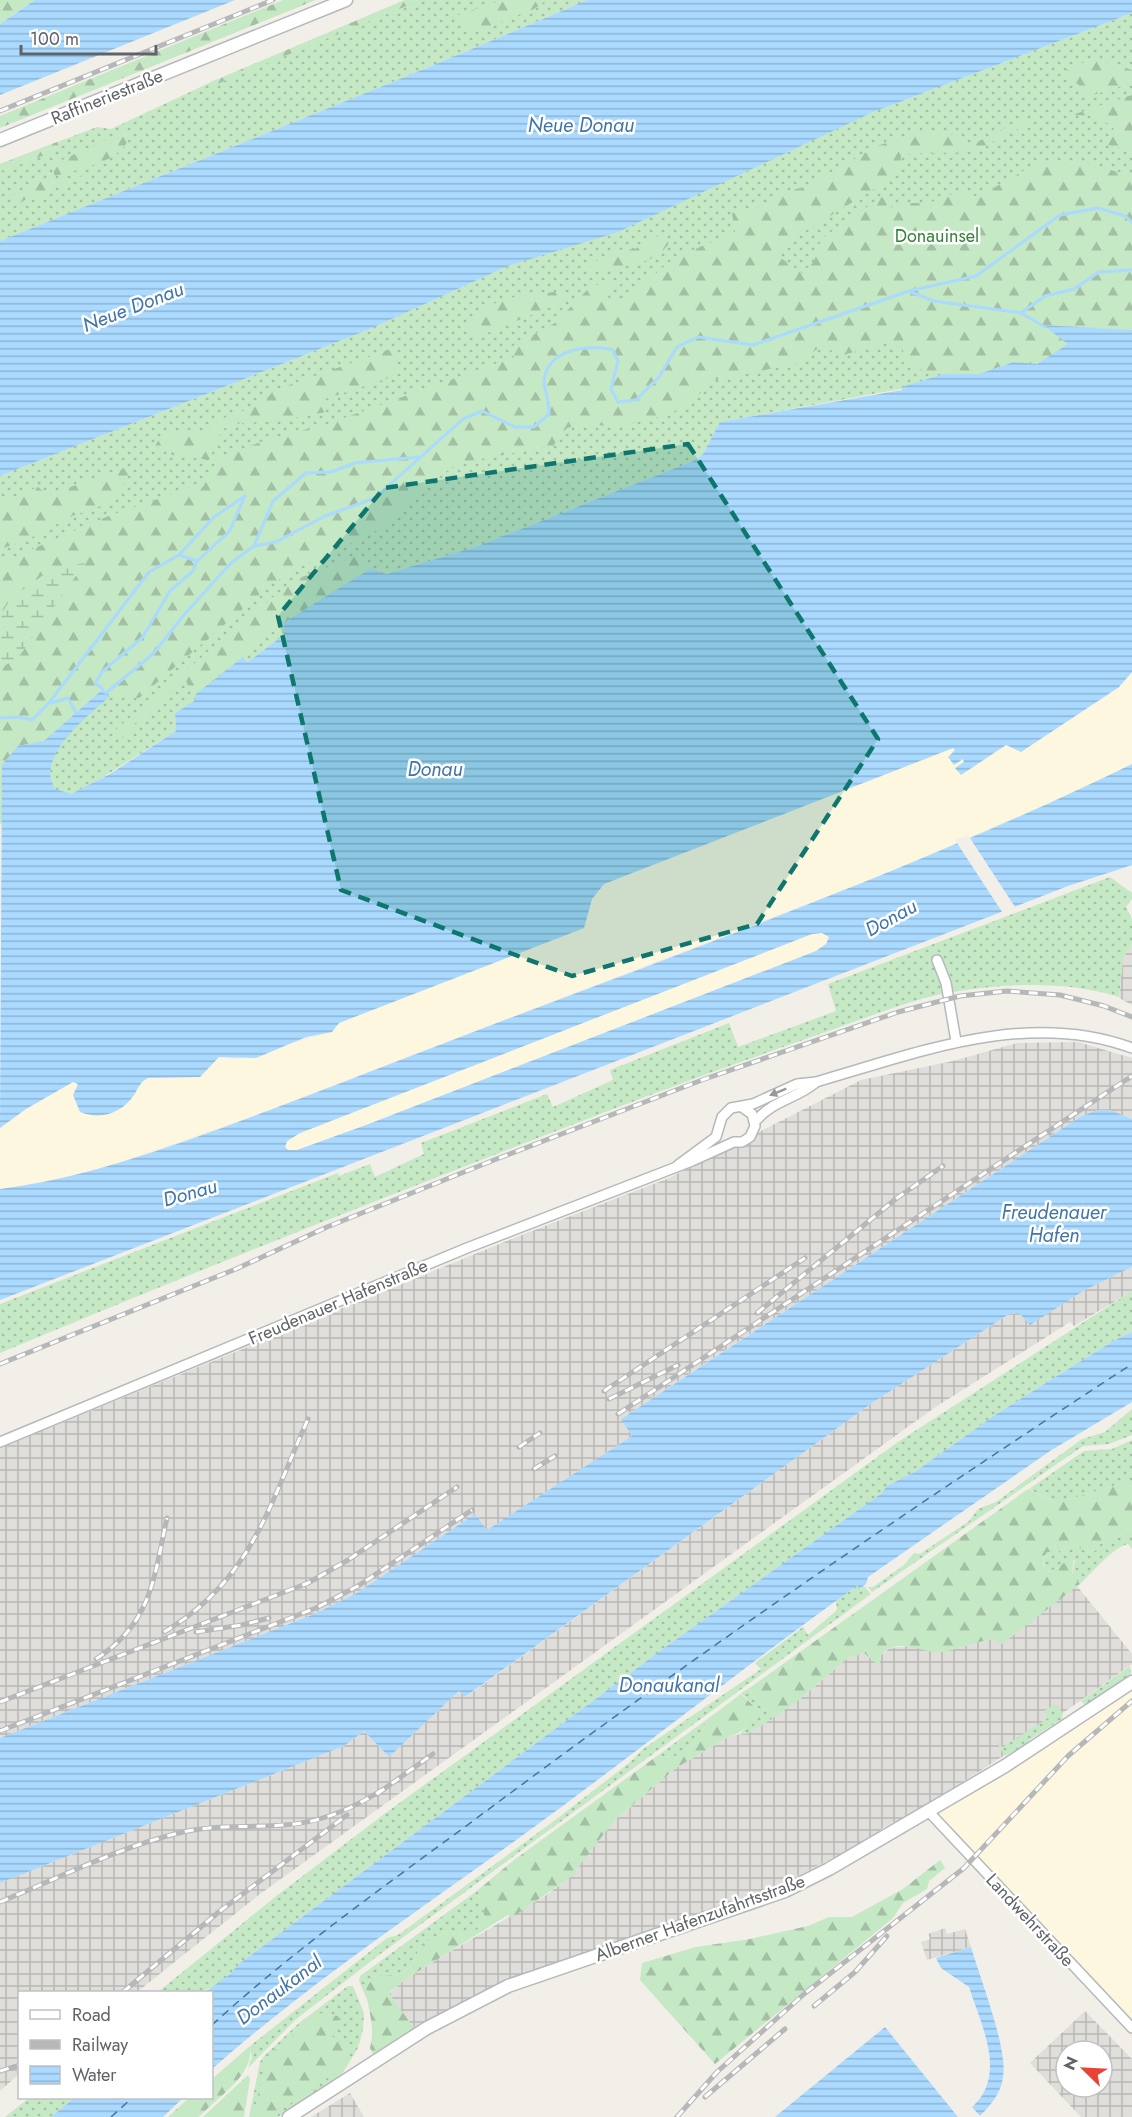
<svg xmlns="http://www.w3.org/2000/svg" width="1132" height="2117" viewBox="0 0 1132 2117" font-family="Jost,sans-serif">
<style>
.commercial{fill:#fef7e0}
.industrial{fill:url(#industrial-grid);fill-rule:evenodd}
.grass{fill:url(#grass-dots)}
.forest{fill:url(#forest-firs)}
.wetland{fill:url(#wetland-marsh)}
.water{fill:url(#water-rules);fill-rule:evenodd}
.pier{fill:#f1efe8}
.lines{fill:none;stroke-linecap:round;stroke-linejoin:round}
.stream{stroke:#aadaff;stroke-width:3}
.ferry{stroke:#4174aa;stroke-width:1.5;stroke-dasharray:8 6;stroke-linecap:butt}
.minor-casing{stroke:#b5b8bc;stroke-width:12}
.tertiary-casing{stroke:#b5b8bc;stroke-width:15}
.minor{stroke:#fff;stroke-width:9}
.tertiary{stroke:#fff;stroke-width:12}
.rail-casing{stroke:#b6b7b8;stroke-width:5}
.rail{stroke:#fff;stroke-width:3;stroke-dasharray:9;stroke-linecap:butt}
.oneway{fill:#979a9d}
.marked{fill:#0f766e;fill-opacity:0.2;stroke:#0f766e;stroke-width:4.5;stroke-dasharray:12 8;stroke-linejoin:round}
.labels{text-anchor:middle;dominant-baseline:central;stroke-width:5;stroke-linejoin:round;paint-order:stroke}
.street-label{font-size:18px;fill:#5f6368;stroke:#fff}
.park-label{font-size:18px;fill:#348238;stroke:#fff}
.water-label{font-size:20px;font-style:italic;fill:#4174aa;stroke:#fff}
</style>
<defs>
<pattern id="industrial-grid" width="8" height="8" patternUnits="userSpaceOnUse" patternTransform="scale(1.5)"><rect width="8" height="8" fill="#e0deda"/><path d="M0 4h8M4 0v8" fill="none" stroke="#b9b8b5"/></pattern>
<pattern id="grass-dots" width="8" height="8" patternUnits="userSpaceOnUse" patternTransform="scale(1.5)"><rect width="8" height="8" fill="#c5e8c5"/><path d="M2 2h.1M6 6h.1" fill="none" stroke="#a3c0a4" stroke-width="1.8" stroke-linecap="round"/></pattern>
<pattern id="forest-firs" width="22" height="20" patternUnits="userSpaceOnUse" patternTransform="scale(1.5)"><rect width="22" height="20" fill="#c5e8c5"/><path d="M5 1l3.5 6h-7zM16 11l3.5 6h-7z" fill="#a3c0a4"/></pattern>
<pattern id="wetland-marsh" width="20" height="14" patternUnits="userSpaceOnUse" patternTransform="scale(1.5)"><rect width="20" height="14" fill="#c5e8c5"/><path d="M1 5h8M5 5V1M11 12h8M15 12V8" fill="none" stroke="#a3c0a4"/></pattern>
<pattern id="water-rules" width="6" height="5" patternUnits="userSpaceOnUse" patternTransform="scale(1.5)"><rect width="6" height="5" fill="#aadaff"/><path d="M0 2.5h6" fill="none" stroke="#8eb4d2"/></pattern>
</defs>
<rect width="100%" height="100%" fill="#f1efe8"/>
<!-- commercial -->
<g class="commercial">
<path d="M 1132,672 L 1132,764 L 1077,791 L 877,877 L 248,1118 L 97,1170 L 56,1181 L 0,1189 L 0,1128 L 26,1109 L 70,1084 L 75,1082 L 79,1086 L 132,1097 L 141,1081 L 148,1078 L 200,1077 L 219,1057 L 236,1059 L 332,1032 L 339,1023 L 584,928 L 592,899 L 604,884 L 954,748 L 970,769 L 1006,745 L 1022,751 L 1119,688 Z"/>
<path d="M 822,933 L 829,937 L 826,944 L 816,951 L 366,1125 L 297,1150 L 289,1150 L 285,1147 L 289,1140 L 300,1133 L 812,934 Z"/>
<path d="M 1132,1682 L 1132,2028 L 929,1812 Z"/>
</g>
<!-- industrial -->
<g class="industrial">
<path d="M 1132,944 L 1132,1005 L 1119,998 L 1123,958 Z"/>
<path d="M 1078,1042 L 1132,1058 L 1132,1119 L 1109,1110 L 1097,1110 L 1080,1117 L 622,1418 L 632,1436 L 486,1531 L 475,1514 L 357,1593 L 312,1615 L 0,1738 L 0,1448 L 514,1238 L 669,1178 L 861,1080 L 953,1061 L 1017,1043 Z"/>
<path d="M 1132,1267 L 1132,1291 L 1074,1326 L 1070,1322 L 934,1408 L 260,1894 L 137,1992 L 20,1992 L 19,2074 L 0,2091 L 0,1883 L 344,1746 L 364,1731 L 389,1757 L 459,1691 L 466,1697 L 872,1403 L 1009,1314 L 1019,1313 L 1030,1324 L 1085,1290 Z"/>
<path d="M 1074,1586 L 1077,1586 L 1132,1654 L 1132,1664 L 1063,1713 L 1052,1702 L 1053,1724 L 919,1810 L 884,1827 L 870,1839 L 778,1886 L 502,1981 L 414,2028 L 389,1994 L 403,1981 L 448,1953 L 545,1896 L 577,1872 L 576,1870 L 605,1829 L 676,1768 L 730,1736 L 749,1733 L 771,1719 L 800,1699 L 851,1655 L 863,1652 L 879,1665 L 881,1655 L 890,1648 L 910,1646 L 941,1652 L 992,1639 L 999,1641 Z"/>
<path d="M 945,1928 L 947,1934 L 965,1929 L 971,1947 L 927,1960 L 921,1942 L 930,1939 L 928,1934 Z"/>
<path d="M 1085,2011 L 1132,2059 L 1132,2117 L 1081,2117 L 1030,2063 ZM 1066,2051 L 1102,2051 L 1102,2087 L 1066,2087 Z"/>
<path d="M 350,2093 L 364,2117 L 311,2117 Z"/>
</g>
<!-- grass -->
<g class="grass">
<path d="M 405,0 L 587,0 C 393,84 196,161 0,241 L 0,164 L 97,127 L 111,129 L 209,83 Z"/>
<path d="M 1132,13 L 1132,330 L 1044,325 L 1037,364 L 720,422 L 703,454 L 693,461 L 478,546 L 387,574 L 283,623 L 286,634 L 248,662 L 244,658 L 194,701 L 175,713 L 176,731 L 89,786 L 0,824 L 0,476 L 370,329 L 508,266 L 543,254 L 871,113 Z"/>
<path d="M 1110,877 L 1132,893 L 1132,899 L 1126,907 L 1132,919 L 1132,944 L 1123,958 L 1119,997 C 1069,981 1011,983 959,991 C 916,997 875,1015 834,1029 C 763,1054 691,1079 621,1106 C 413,1186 205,1267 0,1353 L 0,1304 L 338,1173 L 339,1176 L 370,1164 L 375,1177 L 424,1154 L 421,1143 L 547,1094 L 553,1107 L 613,1080 L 610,1070 L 729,1023 L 738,1047 L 836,1011 L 828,984 Z"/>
<path d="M 1132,1291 L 1132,1332 L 1113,1341 L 995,1415 L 916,1471 L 888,1486 L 882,1493 L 664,1648 L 239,1964 C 211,1997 198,1992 158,1992 L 275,1897 L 387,1812 L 898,1442 Z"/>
<path d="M 1132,1409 L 1132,1435 L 1109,1444 L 1083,1446 L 872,1592 L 868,1587 L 873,1587 L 904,1565 L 914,1553 L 920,1554 L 969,1521 L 978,1509 L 996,1502 L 1082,1439 L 1105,1432 Z"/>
<path d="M 1132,1440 L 1132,1480 L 1057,1503 L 1029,1489 L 1084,1451 L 1112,1449 Z"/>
<path d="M 1132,1528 L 1132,1549 L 1128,1544 C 1113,1547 1092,1573 1080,1584 L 1072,1575 L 1075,1560 L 1064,1563 L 1052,1572 L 1046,1570 C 1042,1564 1043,1558 1047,1552 L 1057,1552 L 1072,1545 L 1089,1552 L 1095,1551 L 1103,1541 L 1124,1535 Z"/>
<path d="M 859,1584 L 859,1590 L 864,1586 L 871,1594 L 379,1955 L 295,2020 L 248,2068 L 252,2057 L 250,2046 L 387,1938 L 398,1935 L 554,1821 L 629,1763 L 643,1749 L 761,1669 L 755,1663 L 803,1627 L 808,1635 L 837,1610 L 836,1601 Z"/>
<path d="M 1130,1666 L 1131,1676 L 1088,1707 L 1081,1701 Z"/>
<path d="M 748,1689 L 764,1708 L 778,1715 L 749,1733 L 739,1735 L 760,1712 L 741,1693 Z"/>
<path d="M 1053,1702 L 1063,1713 L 1062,1719 L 1029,1740 L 1029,1743 L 1005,1756 L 996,1742 L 1003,1747 L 1048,1718 L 1044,1711 L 1052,1706 Z"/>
<path d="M 706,1720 L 700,1741 L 674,1757 L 657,1756 Z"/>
<path d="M 478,1890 L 485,1919 L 476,1931 L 448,1931 L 422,1944 L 410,1967 L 400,1974 L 372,1977 L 366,1988 L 369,2004 L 359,1981 L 360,1976 Z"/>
<path d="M 348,1986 L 353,1986 L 364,2013 L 363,2029 L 358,2048 L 342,2074 L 278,2117 L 249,2117 L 260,2062 L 264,2056 L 298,2024 Z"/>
<path d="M 29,2098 L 74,2098 L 51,2117 L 5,2117 Z"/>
</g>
<!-- forest -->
<g class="forest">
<path d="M 0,0 L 35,0 L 0,24 Z"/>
<path d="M 283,0 L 316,0 L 0,128 L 0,116 Z"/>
<path d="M 405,0 L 421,0 L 210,87 L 209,83 Z"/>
<path d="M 502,0 L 547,0 L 534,9 L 475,32 L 452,17 Z"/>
<path d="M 1094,58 L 1132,70 L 1132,83 L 1090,96 L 1064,71 Z"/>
<path d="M 1132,95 L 1132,151 L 1104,144 L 1114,128 L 1097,116 L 1072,115 Z"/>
<path d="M 1023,119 L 1028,124 L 972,152 L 901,154 L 900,173 L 789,241 L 778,256 L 802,273 L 814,261 L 821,239 L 884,195 L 893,209 L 909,203 L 929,203 L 960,191 L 978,197 L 1037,163 L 1078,161 L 1132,176 L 1132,330 L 1044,325 L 1069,344 L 1037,364 L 1014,362 L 979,374 L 943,374 L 904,366 L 903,349 L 888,342 L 840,356 L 823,345 L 795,364 L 715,380 L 696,397 L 669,415 L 614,427 L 583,423 L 567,428 L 553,446 L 464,462 L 436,477 L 385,525 L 356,543 L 347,544 L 318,557 L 273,583 L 139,698 L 109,697 L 103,690 L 44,741 L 18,746 L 2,766 L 4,777 L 0,815 L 0,669 L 20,655 L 84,563 L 0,616 L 0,563 L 111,515 L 195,486 L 203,487 L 218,458 L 266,440 L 327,424 L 514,357 L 511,347 L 555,323 L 591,286 L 622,279 L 621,284 L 606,295 L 612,301 L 628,297 L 674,258 L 735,232 L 732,213 L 763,205 L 779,193 L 805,187 L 877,146 L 917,133 L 951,134 L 970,146 Z"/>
<path d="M 127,130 L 130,135 C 122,163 81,168 55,176 L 51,165 Z"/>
<path d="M 57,142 L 60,149 L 3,171 L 0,164 Z"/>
<path d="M 50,176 L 57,182 L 83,176 L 84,179 L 54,188 L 40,203 L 32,196 L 16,205 L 13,195 Z"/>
<path d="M 663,233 L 669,243 C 654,267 616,267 590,272 L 590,264 L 618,250 L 635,249 Z"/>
<path d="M 561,291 L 566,301 L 480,336 L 467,328 L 481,309 L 508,298 Z"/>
<path d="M 391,349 L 398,363 L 389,378 L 322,400 L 326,412 L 279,421 L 232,424 L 222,430 L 209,460 L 173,455 L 155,446 L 161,436 L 193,429 L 207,433 L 221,419 L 259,405 L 275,390 Z"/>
<path d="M 127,467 L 130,471 L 121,489 L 101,506 L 72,516 L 27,540 L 0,549 L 0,502 L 38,487 L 48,495 Z"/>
<path d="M 353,557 L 363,558 L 370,569 L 283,623 L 280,633 L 266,631 L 243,656 L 193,696 L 186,681 L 133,725 L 133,735 L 122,738 L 114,731 L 273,597 L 297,579 Z"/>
<path d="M 1132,1480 L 1132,1528 L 1124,1535 L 1103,1541 L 1095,1551 L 1089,1552 L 1072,1545 L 1057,1552 L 1047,1552 L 1044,1557 L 1043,1566 L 1049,1572 L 1074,1557 L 1072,1574 L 1080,1584 L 1002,1644 L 992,1639 C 979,1641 950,1652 940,1652 C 921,1653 898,1636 881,1655 L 879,1666 L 863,1652 L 854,1658 L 851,1655 L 800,1699 L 778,1715 L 764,1708 L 748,1689 L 1028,1489 L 1057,1503 Z"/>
<path d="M 741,1694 L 760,1712 C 754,1721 741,1734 730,1736 L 676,1768 L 614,1821 L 576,1870 L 577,1873 L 511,1918 L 508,1915 L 403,1981 L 389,1993 L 414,2028 L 373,2054 L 370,2048 C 377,2020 363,2002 367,1980 L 372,1977 L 400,1974 L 410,1967 L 422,1944 L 448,1931 L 476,1931 L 485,1919 L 478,1890 L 514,1860 L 657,1756 L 674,1757 L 700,1741 L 706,1720 Z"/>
<path d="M 940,1860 L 945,1868 L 929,1881 L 927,1889 L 903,1903 L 893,1918 L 715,2064 L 640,1980 L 642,1963 L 696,1947 L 750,1939 L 808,1926 L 829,1917 L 852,1917 L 903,1889 Z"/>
<path d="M 321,2013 L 338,2016 L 339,2028 L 331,2035 L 342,2044 L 349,2043 L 352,2047 L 345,2066 L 271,2117 L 253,2117 L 266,2059 L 282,2043 Z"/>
<path d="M 250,2046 C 255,2074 219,2096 201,2115 L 198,2117 L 168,2117 L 189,2098 L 212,2098 L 212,2079 Z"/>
<path d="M 248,2075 L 250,2079 L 244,2117 L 203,2117 Z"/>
</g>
<!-- wetland -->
<path class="wetland" d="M 85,563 L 20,655 L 0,669 L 0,616 L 11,598 L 53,568 Z"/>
<!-- water -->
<g class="water">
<path d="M 35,0 L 235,0 L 0,95 L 0,24 Z"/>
<path d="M 587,0 L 1132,0 L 1132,13 L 871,113 L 618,232 L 508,266 L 370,329 L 0,476 L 0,241 C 196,161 393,84 587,0 Z"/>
<path d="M 1043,325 L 1132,330 L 1132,672 L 1119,687 L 1021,752 L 1006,745 L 961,775 L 955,768 L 964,762 L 963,759 L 954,765 L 948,757 L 955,750 L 953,748 L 604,884 L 592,899 L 584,928 L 339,1023 L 332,1032 L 306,1037 L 256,1058 L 219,1057 L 200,1077 L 148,1078 C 140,1082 139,1087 134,1095 C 121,1114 100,1120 80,1112 L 73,1095 L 78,1084 L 73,1082 L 26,1109 L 0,1128 L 2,765 L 18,746 L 44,741 L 103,689 L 109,697 C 88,716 34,757 55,789 L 71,794 L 110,774 L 176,731 L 175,713 L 194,701 L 196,694 L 243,657 L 248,662 L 285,634 L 283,623 L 370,569 L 387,574 L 478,546 L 693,461 L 703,454 L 720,422 L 902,390 L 902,387 L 943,374 L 979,374 L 1014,362 L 1037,364 L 1068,344 Z"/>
<path d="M 1132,764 L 1132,865 L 1068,886 L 0,1300 L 0,1189 C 77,1179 150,1154 222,1128 C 298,1100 374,1070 450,1041 C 679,953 911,872 1132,764 ZM 822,933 L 829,937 L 826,944 L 816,951 L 366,1125 L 297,1150 L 288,1150 L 285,1147 L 287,1141 L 300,1133 L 812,934 Z"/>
<path d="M 1097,1110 L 1110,1110 L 1132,1119 L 1132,1267 L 1085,1290 L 1030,1325 L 1019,1313 L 1009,1314 L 872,1403 L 465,1697 L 459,1691 L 389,1757 L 364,1731 L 344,1746 L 0,1883 L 0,1738 L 312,1615 L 357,1593 L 475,1514 L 487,1530 L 632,1436 L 621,1419 L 1080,1117 Z"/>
<path d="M 1132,1332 L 1132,1402 L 1050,1451 L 868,1577 L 866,1584 L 858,1590 L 858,1585 C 745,1666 636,1753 523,1835 C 418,1911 309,1983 212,2069 L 212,1992 L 205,1992 L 229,1975 L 239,1964 L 664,1648 L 882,1493 L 887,1486 L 916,1471 L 995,1415 L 1113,1341 Z"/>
<path d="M 971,1947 C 980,1978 1008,2048 1003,2077 C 1001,2093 991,2105 980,2116 L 972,2107 C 1008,2075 981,2025 969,1987 L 941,1968 L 936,1958 Z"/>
<path d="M 885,2027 L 958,2117 L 775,2117 Z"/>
<path d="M 74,2098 L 183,2098 L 163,2117 L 51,2117 Z"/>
</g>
<!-- pier -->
<path class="pier" d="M 968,835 L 1017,910 L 1004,915 L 955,840 Z"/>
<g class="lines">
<!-- stream -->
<g class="stream">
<path d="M 911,292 L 934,301 L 1021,313 L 1045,327"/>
<path d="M 1021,313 L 1045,296 L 1074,289 L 1099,272 L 1132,270"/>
<path d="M 254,546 L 276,542 L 325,516 L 375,498 L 463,419 L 482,411 L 515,427 L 534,427 L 549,414 C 550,402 544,390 544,381 C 547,348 591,344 613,350 L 618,361 L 611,389 L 618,402 L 636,400 L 659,377 L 677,347 L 698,337 L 753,345 L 909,291 L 976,276 L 1060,215 L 1098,208 L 1125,216 L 1132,222"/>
<path d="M 179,555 L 197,561"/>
<path d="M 106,693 L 154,653 L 183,616 L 231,563 L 254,546 L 273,501 L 306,473 L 331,472 L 355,463 L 418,457"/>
<path d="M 51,703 L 68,698 L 76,713"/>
<path d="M 0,718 L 19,717 L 32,720 L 49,703 L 149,572 L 179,555 L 214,517 L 245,496 L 229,532 L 197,561 L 193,571 L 170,591 L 142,638 L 103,671 L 95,683 L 103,689"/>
</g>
<!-- ferry -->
<g class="ferry">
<path d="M 212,2025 C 297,1947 392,1881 485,1812 C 695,1655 912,1507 1132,1364"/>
<path d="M 111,2117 L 132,2098"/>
</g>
<defs>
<g id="minor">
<path d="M 937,960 L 946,983 L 956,1041"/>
<path d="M 755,1122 C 771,1101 796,1099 815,1083"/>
<path d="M 678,1165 L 716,1137 L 722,1117 L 731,1108 L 753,1104 L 797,1084 L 816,1082 C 917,1053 1027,1009 1132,1048"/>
<path d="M 0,1442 L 467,1248 L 692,1161 L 734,1142 L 742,1142 L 750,1137 L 755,1126 L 752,1114 L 742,1107"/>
<path d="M 929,1812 L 1132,2028"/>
</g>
<g id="tertiary">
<path d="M 0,140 L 346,0"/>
<path d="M 289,2117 L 427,2028 L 508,1986 L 785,1891 L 829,1869 L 1005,1766 L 1132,1682"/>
</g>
</defs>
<!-- minor casing -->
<use href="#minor" class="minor-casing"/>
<!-- tertiary casing -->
<use href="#tertiary" class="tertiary-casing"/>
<!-- minor -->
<use href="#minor" class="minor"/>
<!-- tertiary -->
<use href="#tertiary" class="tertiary"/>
<defs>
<g id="rail">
<path d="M 0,111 L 273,0"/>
<path d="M 757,1313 L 897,1198 L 943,1166"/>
<path d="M 0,1364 L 236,1269 L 327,1227 L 494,1160 L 702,1080 L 898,1012 L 960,996 L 1007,991 L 1060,995 L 1104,1006 L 1132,1017"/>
<path d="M 604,1391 L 805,1258"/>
<path d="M 609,1399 L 678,1365"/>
<path d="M 618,1414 L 1132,1076"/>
<path d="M 519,1447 L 540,1433"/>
<path d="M 534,1469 L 555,1456"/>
<path d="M 164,1632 C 251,1581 269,1506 308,1419"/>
<path d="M 196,1632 L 242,1625 L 269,1618"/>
<path d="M 96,1659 C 152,1623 154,1577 167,1518"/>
<path d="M 0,1702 L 308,1583 L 348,1560 L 457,1487"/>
<path d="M 0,1731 L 316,1608 L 358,1586 L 472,1510"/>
<path d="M 377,1794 L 433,1754"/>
<path d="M 0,1902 C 57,1879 119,1847 179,1833 C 214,1824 248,1828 284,1825 C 320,1823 352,1809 382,1790"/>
<path d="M 123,1992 L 220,1911 L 347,1815"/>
<path d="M 814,2006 L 855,1972 L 887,1936"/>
<path d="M 0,2071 L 20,2065"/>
<path d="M 705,2097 L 785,2029"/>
<path d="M 677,2117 L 717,2072 L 804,1994 L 964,1868 L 1068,1756 L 1132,1701"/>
</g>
</defs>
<!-- rail casing -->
<use href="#rail" class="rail-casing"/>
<!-- rail -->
<use href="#rail" class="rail"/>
</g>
<!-- one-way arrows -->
<defs><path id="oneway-solid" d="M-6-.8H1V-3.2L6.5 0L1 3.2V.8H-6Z" transform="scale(1.5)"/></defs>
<use class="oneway" href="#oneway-solid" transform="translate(778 1092) rotate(158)"/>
<!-- marked area -->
<path class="marked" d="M 688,444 L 878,739 L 757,924 L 572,976 L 341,890 L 278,616 L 384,488 Z"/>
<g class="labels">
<!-- street labels -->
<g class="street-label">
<text transform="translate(107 97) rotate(-22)">Raffineriestraße</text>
<text transform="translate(338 1302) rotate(-23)">Freudenauer Hafenstraße</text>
<text transform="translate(700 1918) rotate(-20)">Alberner Hafenzufahrtsstraße</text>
<text transform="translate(1030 1920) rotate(47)">Landwehrstraße</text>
</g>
<!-- park labels -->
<g class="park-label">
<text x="937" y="236">Donauinsel</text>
</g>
<!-- water labels -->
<g class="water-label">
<text x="581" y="125">Neue Donau</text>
<text transform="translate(133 307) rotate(-21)">Neue Donau</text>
<text x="435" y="769">Donau</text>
<text transform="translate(891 918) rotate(-29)">Donau</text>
<text transform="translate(190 1193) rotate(-16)">Donau</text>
<text x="1054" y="1212">Freudenauer<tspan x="1054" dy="23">Hafen</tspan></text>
<text x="669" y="1685">Donaukanal</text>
<text transform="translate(279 1990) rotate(-37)">Donaukanal</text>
</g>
</g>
<!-- legend -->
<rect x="18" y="1991" width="195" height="108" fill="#ffffff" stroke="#bfc1c3" stroke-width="1.5"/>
<rect x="30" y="2010" width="30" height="9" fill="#ffffff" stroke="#bfc1c3" stroke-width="1.5"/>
<text x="72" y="2021" font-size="18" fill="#5f6368">Road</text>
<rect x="30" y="2040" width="30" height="9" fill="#b6b7b8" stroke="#bfc1c3" stroke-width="1.5"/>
<text x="72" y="2051" font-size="18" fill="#5f6368">Railway</text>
<rect x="30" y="2066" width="30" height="18" fill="url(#water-rules)" stroke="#bfc1c3" stroke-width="1.5"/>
<text x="72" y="2081" font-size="18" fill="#5f6368">Water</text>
<!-- north arrow -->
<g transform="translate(1084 2069) rotate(294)"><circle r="28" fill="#ffffff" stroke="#bfc1c3" stroke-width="1.5"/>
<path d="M0-4.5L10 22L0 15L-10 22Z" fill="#ea4335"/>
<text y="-9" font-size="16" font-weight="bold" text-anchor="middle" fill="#5f6368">N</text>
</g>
<!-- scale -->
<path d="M21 45v9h135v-9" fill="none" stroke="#5f6368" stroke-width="3"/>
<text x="30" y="45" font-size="18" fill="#5f6368" stroke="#ffffff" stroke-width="4.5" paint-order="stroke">100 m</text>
</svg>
